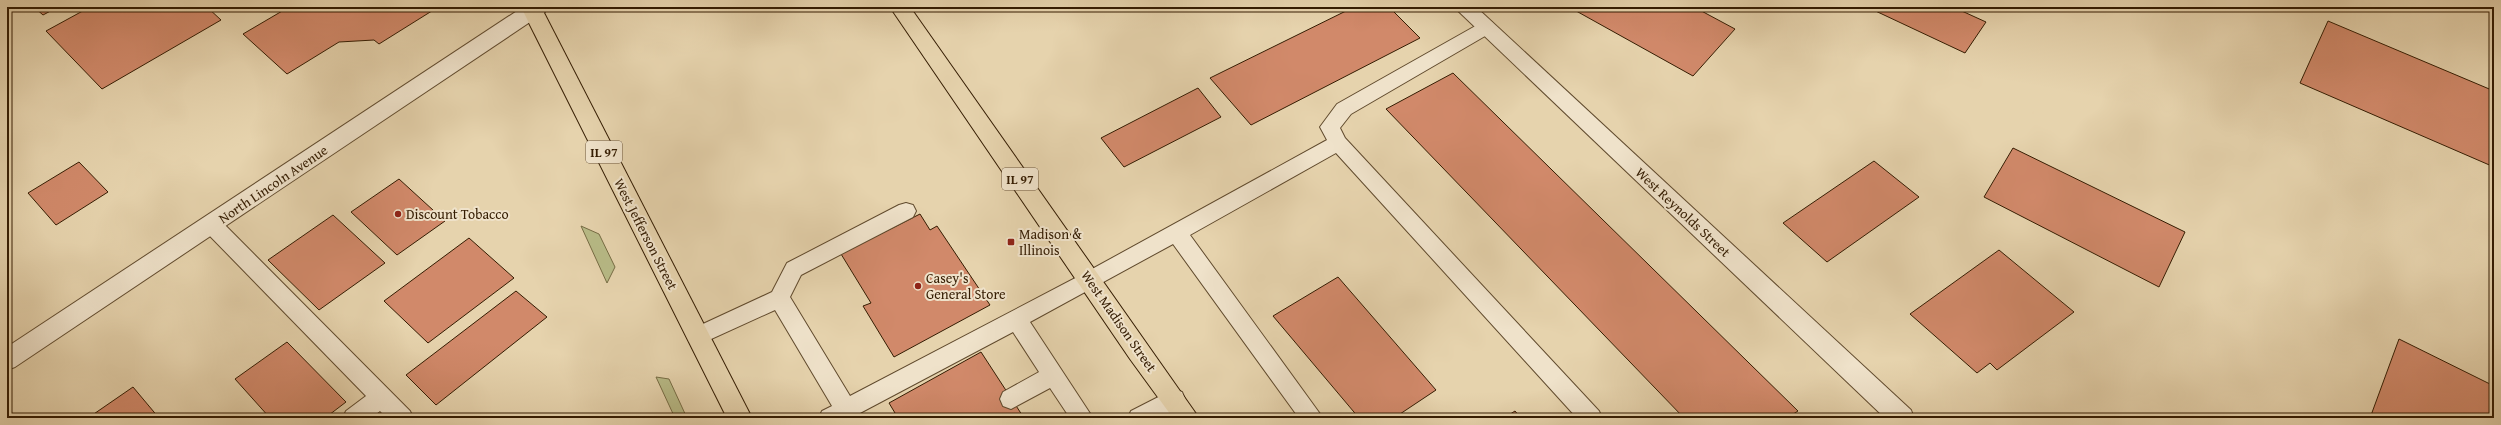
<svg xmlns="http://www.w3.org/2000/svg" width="2501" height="425" viewBox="0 0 2501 425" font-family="'Gentium Book Plus',serif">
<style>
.green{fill:#b8bb87;stroke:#766c44}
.building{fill:#d1896a;stroke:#341c02}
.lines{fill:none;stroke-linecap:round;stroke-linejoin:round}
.service-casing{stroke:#604a2d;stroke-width:2}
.minor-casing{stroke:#604a2d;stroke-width:2}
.primary-casing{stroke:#341c02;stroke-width:2}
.service{fill:#efe2ca;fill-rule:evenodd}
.minor{fill:#efe2ca;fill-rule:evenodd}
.primary{fill:#e6d3ad;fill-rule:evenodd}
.poi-dot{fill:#8f2418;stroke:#efe2ca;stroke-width:1.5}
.labels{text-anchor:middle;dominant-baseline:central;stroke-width:4;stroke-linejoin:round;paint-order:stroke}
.shield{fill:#efe2ca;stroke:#6c573e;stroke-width:1}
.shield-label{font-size:13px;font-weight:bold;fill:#341c02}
.street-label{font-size:14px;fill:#341c02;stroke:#efe2ca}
.poi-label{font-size:14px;fill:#341c02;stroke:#efe2ca;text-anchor:start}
</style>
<rect width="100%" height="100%" fill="#e6d3ad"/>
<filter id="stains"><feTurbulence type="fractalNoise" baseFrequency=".005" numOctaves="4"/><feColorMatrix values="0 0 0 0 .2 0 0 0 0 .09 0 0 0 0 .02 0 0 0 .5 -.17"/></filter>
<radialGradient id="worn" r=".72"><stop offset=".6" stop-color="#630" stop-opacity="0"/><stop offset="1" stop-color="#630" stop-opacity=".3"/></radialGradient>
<!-- green -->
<g class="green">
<path d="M 581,226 L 599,234 L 615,267 L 607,283 Z"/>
<path d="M 656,377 L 669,379 L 687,418 L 675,418 Z"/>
</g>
<!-- building -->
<g class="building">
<path d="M 34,7 L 58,7 L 43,15 Z"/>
<path d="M 90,7 L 207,7 L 221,20 L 102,89 L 46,31 Z"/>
<path d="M 289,7 L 433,7 L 435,9 L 379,44 L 374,40 L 339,42 L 287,74 L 243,34 Z"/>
<path d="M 1354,7 L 1389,7 L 1420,38 L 1251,125 L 1210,78 Z"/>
<path d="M 1569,7 L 1694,7 L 1735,29 L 1693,76 Z"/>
<path d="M 1867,7 L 1953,7 L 1986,22 L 1965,53 Z"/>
<path d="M 2328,21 L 2494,91 L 2494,167 L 2300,83 Z"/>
<path d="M 1453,73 L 1798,411 L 1787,418 L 1684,418 L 1386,109 Z"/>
<path d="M 1198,88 L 1221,117 L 1124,167 L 1101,138 Z"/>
<path d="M 2013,148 L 2185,232 L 2159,287 L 1984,197 Z"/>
<path d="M 1874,161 L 1919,197 L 1827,262 L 1783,223 Z"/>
<path d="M 79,162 L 108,192 L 56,225 L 28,193 Z"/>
<path d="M 399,179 L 445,221 L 397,255 L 351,212 Z"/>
<path d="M 920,214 L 930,230 L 937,226 L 990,305 L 894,357 L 863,306 L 871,303 L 841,254 Z"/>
<path d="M 333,215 L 385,263 L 319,310 L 268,260 Z"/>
<path d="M 469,238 L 514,278 L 428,343 L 384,301 Z"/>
<path d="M 1999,250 L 2074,312 L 1997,370 L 1990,363 L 1977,373 L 1910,314 Z"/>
<path d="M 1338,277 L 1436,390 L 1394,418 L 1359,418 L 1273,316 Z"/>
<path d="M 516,291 L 547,317 L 436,405 L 406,375 Z"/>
<path d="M 2399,339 L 2494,386 L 2494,418 L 2370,418 Z"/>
<path d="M 287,342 L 346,402 L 325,418 L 270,418 L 235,379 Z"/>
<path d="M 981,352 L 1024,418 L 898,418 L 889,403 Z"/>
<path d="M 133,387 L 159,418 L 88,418 Z"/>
<path d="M 1515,411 L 1521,418 L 1504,418 Z"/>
</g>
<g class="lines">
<defs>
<g id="service">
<path d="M 1486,20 L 1492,22 L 1495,27 L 1492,32 L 1351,114 L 1340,128 L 1345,138 L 1599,411 L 1602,418 L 1577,418 L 1336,153 L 1190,235 L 1323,418 L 1299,418 L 1173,244 L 1030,322 L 1093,418 L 1070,418 L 1050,388 L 1011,409 L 1003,406 L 1000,399 L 1003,392 L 1039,372 L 1013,332 L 860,413 L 862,418 L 819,418 L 822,411 L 832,406 L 775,310 L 698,345 L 690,342 L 687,336 L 690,330 L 772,292 L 787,263 L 899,205 L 906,203 L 913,205 L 916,211 L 913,217 L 801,275 L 790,297 L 850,396 L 1083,274 L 1327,140 L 1320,127 L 1337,104 Z"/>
<path d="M 212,217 L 219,219 L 410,411 L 413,418 L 387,418 L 380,411 L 371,418 L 343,418 L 346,411 L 366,396 L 205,231 L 202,225 L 205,219 Z"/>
<path d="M 1174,389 L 1182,392 L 1185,399 C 1175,420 1148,418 1128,418 L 1131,411 Z"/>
</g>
<g id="minor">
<path d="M 523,7 L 548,7 L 545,12 L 15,367 L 7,370 L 7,347 Z"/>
<path d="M 1454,7 L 1476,7 L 1911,410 L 1914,418 L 1885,418 Z"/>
</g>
<g id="primary">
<path d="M 521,7 L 541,7 L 752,418 L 727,418 Z"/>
<path d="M 890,7 L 910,7 L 1199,418 L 1173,418 L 1130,359 Z"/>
</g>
</defs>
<!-- service casing -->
<use href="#service" class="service-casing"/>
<!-- minor casing -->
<use href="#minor" class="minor-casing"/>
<!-- primary casing -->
<use href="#primary" class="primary-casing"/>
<!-- service -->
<use href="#service" class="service"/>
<!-- minor -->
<use href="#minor" class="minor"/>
<!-- primary -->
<use href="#primary" class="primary"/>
</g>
<!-- markers -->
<g class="poi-dot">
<circle cx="398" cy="214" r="4"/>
<rect x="1007" y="238" width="8" height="8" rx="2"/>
<circle cx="918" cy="286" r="4"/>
</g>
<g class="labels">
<!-- shield labels -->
<g class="shield">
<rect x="586" y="141" width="36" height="22" rx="3"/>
<rect x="1002" y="168" width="36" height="22" rx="3"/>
</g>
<g class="shield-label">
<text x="604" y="152">IL 97</text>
<text x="1020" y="179">IL 97</text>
</g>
<!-- street labels -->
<g class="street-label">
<text transform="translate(273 184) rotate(-34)">North Lincoln Avenue</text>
<text transform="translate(1683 212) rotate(43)">West Reynolds Street</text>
<text transform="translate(646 234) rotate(63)">West Jefferson Street</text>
<text transform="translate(1119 321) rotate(55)">West Madison Street</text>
</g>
<!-- poi labels -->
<g class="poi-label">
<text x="406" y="214">Discount Tobacco</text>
<text x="1019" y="234">Madison &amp;<tspan x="1019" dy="16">Illinois</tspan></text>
<text x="926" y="278">Casey's<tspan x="926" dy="16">General Store</tspan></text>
</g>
</g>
<!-- margin -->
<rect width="2501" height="425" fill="none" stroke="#e6d3ad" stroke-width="24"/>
<rect x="8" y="8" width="2485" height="409" fill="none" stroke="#341c02" stroke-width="2"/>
<rect x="12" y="12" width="2477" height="401" fill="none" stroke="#341c02"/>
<rect width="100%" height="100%" filter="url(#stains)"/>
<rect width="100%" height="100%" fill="url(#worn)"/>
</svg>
